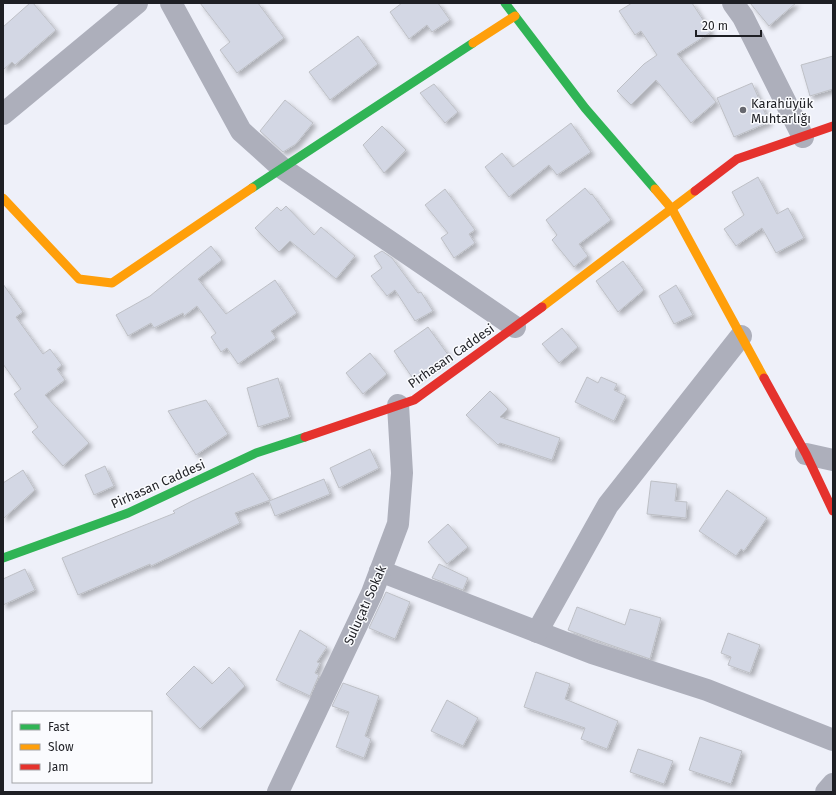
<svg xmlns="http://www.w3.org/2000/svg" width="836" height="795" viewBox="0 0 836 795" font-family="'Fira Sans',sans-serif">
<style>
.building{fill:#d3d7e4;stroke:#bec0c6;filter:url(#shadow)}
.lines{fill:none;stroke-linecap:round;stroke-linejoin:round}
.street{stroke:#adafbb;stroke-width:22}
.fast{stroke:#30b455;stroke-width:9}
.slow{stroke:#ff9f0a;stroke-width:9}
.jam{stroke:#e5322d;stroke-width:9}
.poi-dot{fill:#67686f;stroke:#fafbfe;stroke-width:1.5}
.labels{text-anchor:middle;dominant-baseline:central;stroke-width:3;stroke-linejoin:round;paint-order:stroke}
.poi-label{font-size:13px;fill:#1e1f24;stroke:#fafbfe;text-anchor:start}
.street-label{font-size:13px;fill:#1e1f24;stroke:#fafbfe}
</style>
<defs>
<filter id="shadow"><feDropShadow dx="3.5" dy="3.5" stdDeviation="2" flood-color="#0004"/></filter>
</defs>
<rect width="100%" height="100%" fill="#eef0f9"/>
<!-- building -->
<g class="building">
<path d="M 30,3 L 33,3 L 56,30 L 15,65 L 12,62 L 3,70 L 3,27 Z"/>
<path d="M 200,3 L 258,3 L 284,38 L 237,73 L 220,50 L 230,42 Z"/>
<path d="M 402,3 L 438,3 L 450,20 L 432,32 L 427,25 L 409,39 L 390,12 Z"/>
<path d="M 632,3 L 692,3 L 711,32 L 677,54 L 716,102 L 691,123 L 656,80 L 631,105 L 617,91 L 644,64 L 657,55 L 641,31 L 635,35 L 619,11 Z"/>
<path d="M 750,3 L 796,3 L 769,26 Z"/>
<path d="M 358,36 L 378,64 L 330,100 L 309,72 Z"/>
<path d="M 833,56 L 833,89 L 810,96 L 801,65 Z"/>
<path d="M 752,83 L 769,122 L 734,137 L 717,98 Z"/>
<path d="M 434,84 L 458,112 L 445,123 L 420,93 Z"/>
<path d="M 285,100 L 313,123 L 296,144 L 283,152 L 260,131 Z"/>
<path d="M 571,123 L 591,152 L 557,175 L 549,165 L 509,197 L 485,167 L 502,153 L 513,167 Z"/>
<path d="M 382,126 L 406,150 L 384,173 L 363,145 Z"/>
<path d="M 758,177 L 777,214 L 788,208 L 804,238 L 776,253 L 762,228 L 736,246 L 724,229 L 744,215 L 732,192 Z"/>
<path d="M 585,188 L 591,195 L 592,194 L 611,220 L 579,244 L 588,256 L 574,267 L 552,240 L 557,235 L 546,220 Z"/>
<path d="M 445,189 L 475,230 L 469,234 L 475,243 L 454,258 L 441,238 L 448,233 L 425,205 Z"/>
<path d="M 286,206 L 314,235 L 321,227 L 355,256 L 336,279 L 290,241 L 279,252 L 255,228 L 277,207 L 281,211 Z"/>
<path d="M 211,246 L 222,260 L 198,279 L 226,314 L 275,280 L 297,313 L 271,331 L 276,338 L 238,364 L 227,348 L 221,352 L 211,337 L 216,333 L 197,306 L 184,316 L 183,313 L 154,328 L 151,323 L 128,336 L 116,315 L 150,296 Z"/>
<path d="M 382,251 L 392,258 L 418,293 L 421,292 L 433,311 L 415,321 L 395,290 L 387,296 L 371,276 L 382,268 L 374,256 Z"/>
<path d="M 623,261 L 644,290 L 618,312 L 596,281 Z"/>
<path d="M 3,284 L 23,312 L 16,317 L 32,339 L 43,354 L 50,349 L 62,365 L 57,369 L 65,380 L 45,395 L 89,443 L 63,466 L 32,432 L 38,427 L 14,394 L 21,389 L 3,364 Z"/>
<path d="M 676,285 L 693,315 L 674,324 L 659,296 Z"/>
<path d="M 428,327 L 449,356 L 414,380 L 394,351 Z"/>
<path d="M 562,328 L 578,347 L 559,363 L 542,344 Z"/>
<path d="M 370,353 L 387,374 L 363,394 L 346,373 Z"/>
<path d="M 587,377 L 598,383 L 601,377 L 617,384 L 614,390 L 626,396 L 614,421 L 575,402 Z"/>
<path d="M 278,378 L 290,417 L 258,427 L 247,388 Z"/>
<path d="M 490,391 L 508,409 L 500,417 L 560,438 L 552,460 L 500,443 L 498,445 L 466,415 Z"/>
<path d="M 206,400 L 228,434 L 196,455 L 168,411 Z"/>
<path d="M 370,449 L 379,468 L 339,488 L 330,468 Z"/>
<path d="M 105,466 L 114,486 L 94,495 L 85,475 Z"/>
<path d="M 23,470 L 35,490 L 3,519 L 3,483 Z"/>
<path d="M 253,473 L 270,500 L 235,513 L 240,523 L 151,566 L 150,564 L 78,595 L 62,558 L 175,513 L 173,511 L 192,501 Z"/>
<path d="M 324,479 L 330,494 L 275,516 L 269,501 Z"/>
<path d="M 651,481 L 677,484 L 675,501 L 687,502 L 686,518 L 647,514 Z"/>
<path d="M 727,490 L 767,518 L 744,551 L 741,549 L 736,556 L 699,531 Z"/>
<path d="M 448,524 L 468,547 L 447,564 L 428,542 Z"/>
<path d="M 439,564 L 468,578 L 463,590 L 432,578 Z"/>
<path d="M 25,569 L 35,590 L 3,605 L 3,579 Z"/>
<path d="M 386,592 L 410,602 L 395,639 L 369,628 Z"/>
<path d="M 577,607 L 625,625 L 630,609 L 661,618 L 650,659 L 568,630 Z"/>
<path d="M 300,630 L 327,647 L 317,662 L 320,663 L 315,673 L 319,675 L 310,696 L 276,680 Z"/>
<path d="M 728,633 L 760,645 L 750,673 L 728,665 L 731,657 L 721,653 Z"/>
<path d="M 194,666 L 212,684 L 229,667 L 245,686 L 200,729 L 166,694 Z"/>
<path d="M 536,672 L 570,684 L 565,699 L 618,721 L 607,749 L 581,739 L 585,728 L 524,707 Z"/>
<path d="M 343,683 L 379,696 L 365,736 L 371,739 L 364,758 L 336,747 L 349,712 L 332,706 Z"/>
<path d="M 447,700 L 478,718 L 463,746 L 431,731 Z"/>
<path d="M 700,737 L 742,751 L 731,784 L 689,770 Z"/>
<path d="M 638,749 L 673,761 L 664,784 L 630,772 Z"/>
</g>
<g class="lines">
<!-- street -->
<g class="street">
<path d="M 171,3 L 241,131 L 282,168 L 515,327"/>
<path d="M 733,3 L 743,17 L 803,137"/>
<path d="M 3,114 L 137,3"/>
<path d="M 806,454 L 833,460"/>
<path d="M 380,571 L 592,653 L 707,690 L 833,740"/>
<path d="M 537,632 L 608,505 L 741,336"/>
<path d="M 278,792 L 372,593 L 398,524 L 402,473 L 398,405"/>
<path d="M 826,792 L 833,784"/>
</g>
<!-- fast -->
<g class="fast">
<path d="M 505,3 L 585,108 L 655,189"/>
<path d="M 252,188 L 473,43"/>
<path d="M 3,558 L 128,513 L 256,453 L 305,437"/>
</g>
<!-- slow -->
<g class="slow">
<path d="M 473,43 L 515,16"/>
<path d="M 655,189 L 672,209 L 764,378"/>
<path d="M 3,198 L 79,279 L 112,283 L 252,188"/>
<path d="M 542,307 L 695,191"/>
</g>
<!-- jam -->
<g class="jam">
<path d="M 695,191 L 737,159 L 833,126"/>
<path d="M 764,378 L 806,454 L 833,511"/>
<path d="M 305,437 L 414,400 L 542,307"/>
</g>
</g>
<!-- markers -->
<circle class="poi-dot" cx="743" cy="110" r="4"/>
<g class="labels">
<!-- poi labels -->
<g class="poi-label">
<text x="751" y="103">Karahüyük<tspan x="751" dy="15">Muhtarlığı</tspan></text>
</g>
<!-- street labels -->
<g class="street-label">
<text transform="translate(451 356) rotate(-35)">Pirhasan Caddesi</text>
<text transform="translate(158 484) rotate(-24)">Pirhasan Caddesi</text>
<text transform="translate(365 605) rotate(-66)">Suluçatı Sokak</text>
</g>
</g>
<!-- border -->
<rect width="836" height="795" fill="none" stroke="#1e1f24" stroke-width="8"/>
<!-- legend -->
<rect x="12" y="711" width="140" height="72" fill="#fafbfe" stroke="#a2a3a7"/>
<rect x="20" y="724" width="20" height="6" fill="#30b455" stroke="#a2a3a7"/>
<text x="48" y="731" font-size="12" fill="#1e1f24">Fast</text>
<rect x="20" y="744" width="20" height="6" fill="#ff9f0a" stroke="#a2a3a7"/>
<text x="48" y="751" font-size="12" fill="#1e1f24">Slow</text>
<rect x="20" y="764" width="20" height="6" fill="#e5322d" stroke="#a2a3a7"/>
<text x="48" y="771" font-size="12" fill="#1e1f24">Jam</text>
<!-- scale -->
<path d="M696 30v6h65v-6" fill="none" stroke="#1e1f24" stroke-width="2"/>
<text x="702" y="30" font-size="12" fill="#1e1f24" stroke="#fafbfe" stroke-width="3" paint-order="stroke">20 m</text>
</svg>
